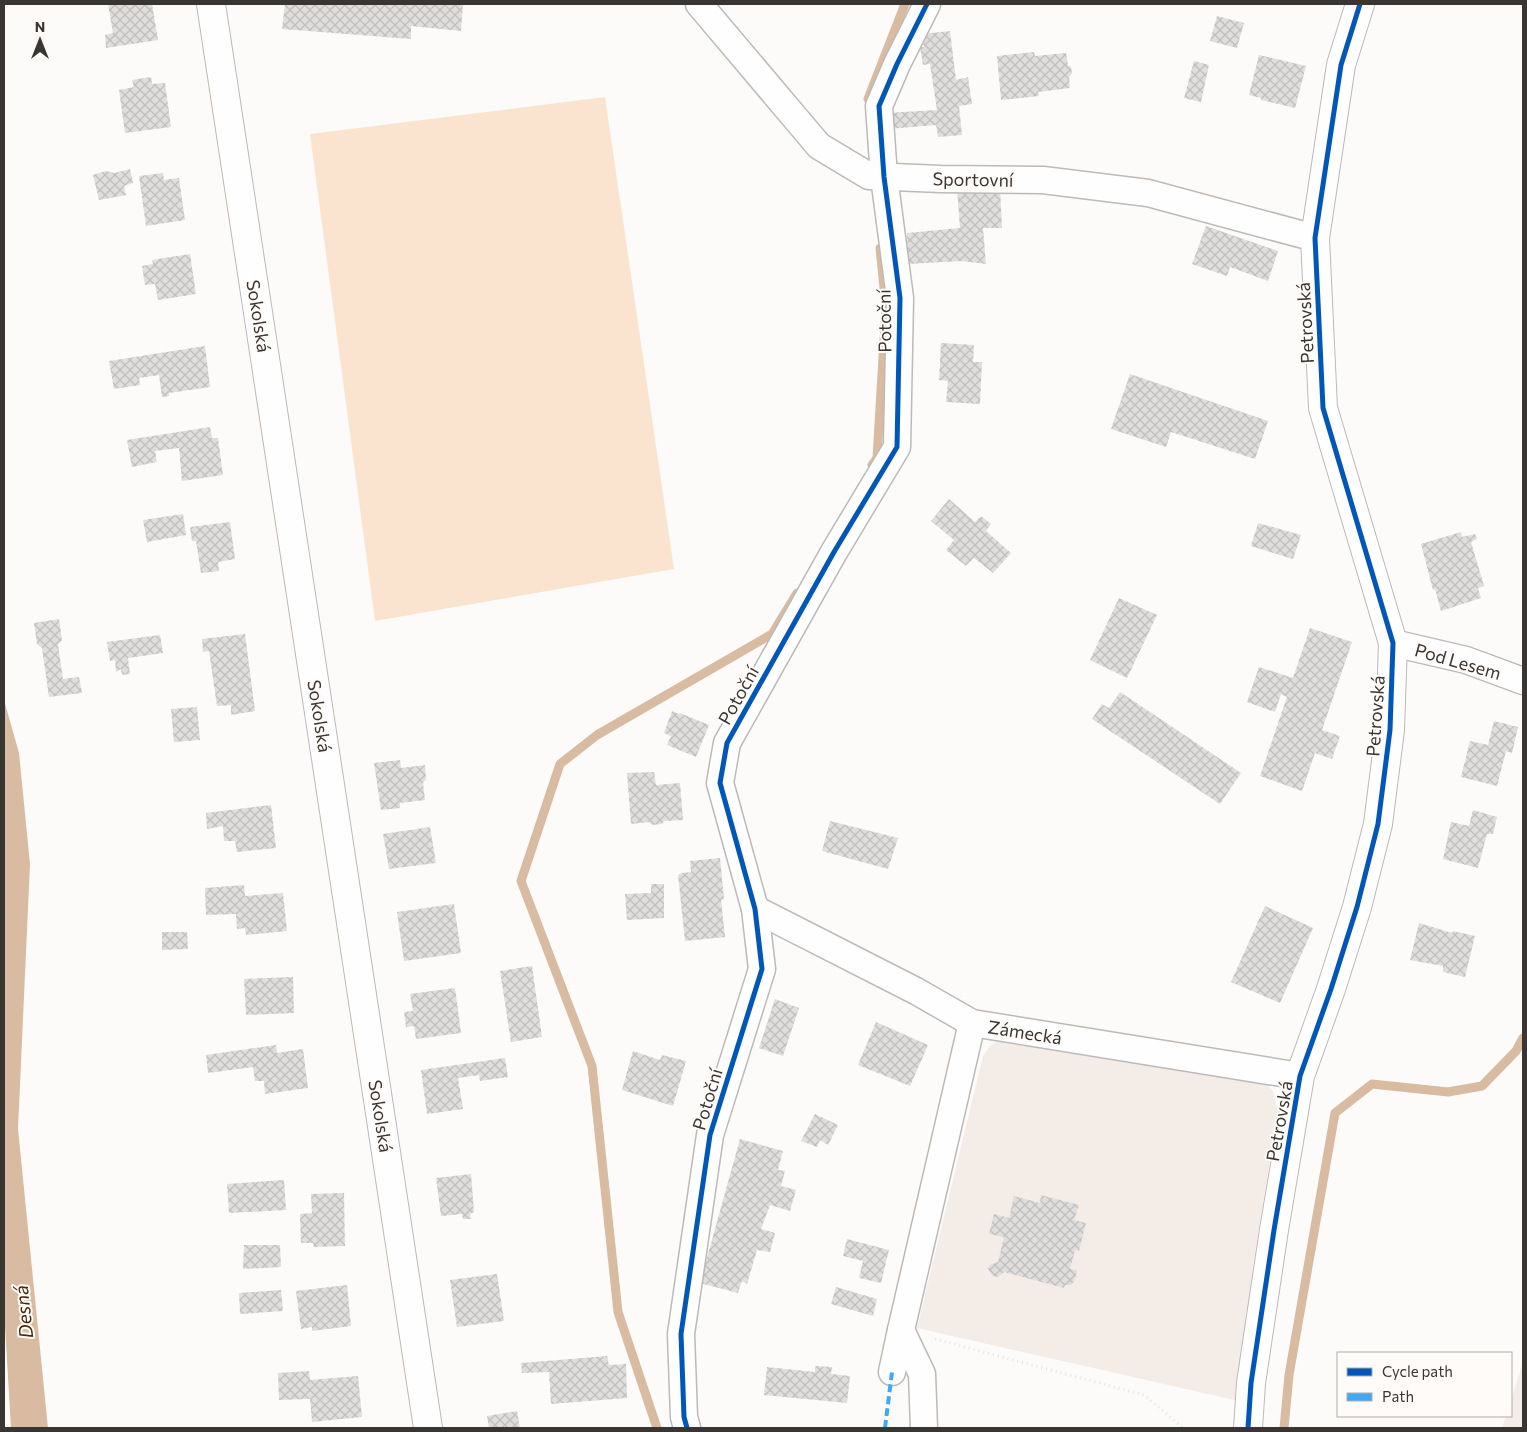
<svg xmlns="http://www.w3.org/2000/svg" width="1527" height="1432" viewBox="0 0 1527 1432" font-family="Commissioner,sans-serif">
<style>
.built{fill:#f4ece6}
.garden{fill:#fbe4cf}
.water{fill:#d8bba0}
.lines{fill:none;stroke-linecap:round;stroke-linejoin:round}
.stream{stroke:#d8bba0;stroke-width:9}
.building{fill:url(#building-cross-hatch)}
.minor-casing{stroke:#bcbab8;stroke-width:29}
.tertiary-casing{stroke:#bcbab8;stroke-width:30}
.path{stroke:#e6e5e5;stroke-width:3;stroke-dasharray:1 4;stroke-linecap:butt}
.minor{stroke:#fffefe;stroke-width:26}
.tertiary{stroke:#fffefe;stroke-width:28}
.quiet{stroke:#3fa9f5;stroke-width:4;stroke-dasharray:8 4;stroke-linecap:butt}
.cycleway-casing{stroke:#fefbf8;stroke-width:8}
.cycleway{stroke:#0057b8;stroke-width:5}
.labels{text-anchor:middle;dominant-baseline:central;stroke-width:4;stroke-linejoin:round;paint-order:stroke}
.street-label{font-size:18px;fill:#383533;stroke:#fefbf8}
.water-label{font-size:19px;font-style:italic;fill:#45290a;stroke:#fefbf8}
</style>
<defs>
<pattern id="building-cross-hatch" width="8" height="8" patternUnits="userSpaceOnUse" patternTransform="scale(1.25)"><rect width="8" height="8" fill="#e0dedd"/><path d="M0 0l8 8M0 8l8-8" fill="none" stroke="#c1bfbe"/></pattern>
</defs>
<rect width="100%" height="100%" fill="#fdfbf9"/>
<!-- built -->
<g class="built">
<path d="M 1002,1041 L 1265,1083 L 1273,1091 L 1278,1110 L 1253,1265 L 1239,1401 L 917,1328 L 983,1056 L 990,1046 L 994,1043 Z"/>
<path d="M 1523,1362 L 1523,1428 L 1502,1428 L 1506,1416 L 1511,1416 L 1511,1400 Z"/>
</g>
<!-- garden -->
<path class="garden" d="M 605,97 L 674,569 L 375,621 L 310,134 Z"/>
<!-- water -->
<path class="water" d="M 4,700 L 19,753 L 30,864 L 18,1129 L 48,1428 L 11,1428 L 4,1309 Z"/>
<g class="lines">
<!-- stream -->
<g class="stream">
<path d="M 868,99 L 905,4"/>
<path d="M 872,465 L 877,458 L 886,307 L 880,248"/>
<path d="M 657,1428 L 618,1312 L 592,1066 L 521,881 L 560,764 L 597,735 L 772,634 L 797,593"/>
<path d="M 1284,1428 L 1289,1375 L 1335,1113 L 1372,1084 L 1448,1092 L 1482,1086 L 1516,1051 L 1523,1038"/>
</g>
</g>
<!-- building -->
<g class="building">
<path d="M 108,4 L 152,4 L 158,40 L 106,48 L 105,35 L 113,33 Z"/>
<path d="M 285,4 L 463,4 L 461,31 L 411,26 L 411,39 L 282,29 Z"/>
<path d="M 1217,16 L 1244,23 L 1237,48 L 1210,41 Z"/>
<path d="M 950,31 L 956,80 L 968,77 L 972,104 L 959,106 L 962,135 L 938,137 L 936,125 L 888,129 L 886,113 L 937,110 L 930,64 L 923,65 L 920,47 L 924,47 L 922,34 Z"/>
<path d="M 1034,52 L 1035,56 L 1066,53 L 1068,65 L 1071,67 L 1072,73 L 1069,77 L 1070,88 L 1038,92 L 1039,96 L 1001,100 L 997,56 Z"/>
<path d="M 1259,55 L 1306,66 L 1295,108 L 1261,100 L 1261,98 L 1249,95 Z"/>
<path d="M 1194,61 L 1209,65 L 1201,102 L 1184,98 Z"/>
<path d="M 151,77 L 152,84 L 165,83 L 171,127 L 125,133 L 119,90 L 134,87 L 132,80 Z"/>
<path d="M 130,169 L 133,183 L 124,186 L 126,195 L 99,200 L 93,175 L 106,171 L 114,173 Z"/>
<path d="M 163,173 L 164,180 L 179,178 L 185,220 L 146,226 L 139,176 Z"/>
<path d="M 957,188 L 1000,188 L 1002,228 L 983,228 L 986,264 L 961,261 L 908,264 L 907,233 L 960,228 Z"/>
<path d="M 1206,226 L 1278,251 L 1268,281 L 1230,267 L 1227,276 L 1192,264 Z"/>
<path d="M 190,254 L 196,294 L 158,300 L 155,284 L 145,285 L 142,266 L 153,264 L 152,260 Z"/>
<path d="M 941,343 L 974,345 L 973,362 L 982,362 L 980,404 L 946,402 L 948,381 L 939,380 Z"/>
<path d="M 205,346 L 210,387 L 169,393 L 169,396 L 162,397 L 159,375 L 139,378 L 140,385 L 114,389 L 109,361 Z"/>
<path d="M 1130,374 L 1268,421 L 1255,459 L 1171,432 L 1166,447 L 1111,429 Z"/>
<path d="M 210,427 L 212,438 L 218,438 L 223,475 L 182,481 L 179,448 L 155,451 L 157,462 L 132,467 L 127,440 Z"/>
<path d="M 949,499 L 975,522 L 981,516 L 991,524 L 986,531 L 1011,553 L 993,573 L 974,558 L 966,566 L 946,550 L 954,540 L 931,521 Z"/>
<path d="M 183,514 L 186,535 L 147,542 L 143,520 Z"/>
<path d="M 230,522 L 235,559 L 218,562 L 219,571 L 201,573 L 196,541 L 192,541 L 190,527 Z"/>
<path d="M 1258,523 L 1301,535 L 1293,559 L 1251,546 Z"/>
<path d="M 1461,532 L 1462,537 L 1475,534 L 1477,539 L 1471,542 L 1484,586 L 1478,588 L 1481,598 L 1441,611 L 1435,589 L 1433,590 L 1421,544 Z"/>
<path d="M 1119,598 L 1157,615 L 1127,678 L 1090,660 Z"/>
<path d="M 59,619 L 62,640 L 58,645 L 63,679 L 79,677 L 82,693 L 49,697 L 42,648 L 37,644 L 34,623 Z"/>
<path d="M 1310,628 L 1352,642 L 1322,730 L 1340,736 L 1332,759 L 1315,753 L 1302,791 L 1260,776 L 1287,697 L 1281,694 L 1275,712 L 1247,702 L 1259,667 L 1293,678 Z"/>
<path d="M 245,634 L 255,711 L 231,715 L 231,705 L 217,706 L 209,651 L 203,652 L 202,639 Z"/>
<path d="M 160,635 L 163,653 L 128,658 L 130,674 L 122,675 L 121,669 L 116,672 L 115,660 L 110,661 L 107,642 Z"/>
<path d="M 1120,692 L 1241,773 L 1220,804 L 1092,719 L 1102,704 L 1109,708 Z"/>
<path d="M 197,707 L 200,740 L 174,742 L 171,709 Z"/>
<path d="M 672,711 L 679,714 L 680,713 L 709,725 L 696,757 L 667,745 L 671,736 L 664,733 Z"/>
<path d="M 1494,721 L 1518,727 L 1512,753 L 1506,751 L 1497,786 L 1461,777 L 1470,741 L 1488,745 Z"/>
<path d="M 400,760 L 401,768 L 425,765 L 426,779 L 423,783 L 425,800 L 400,803 L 400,808 L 381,810 L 374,763 Z"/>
<path d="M 654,772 L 656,785 L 680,783 L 683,820 L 664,821 L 662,824 L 652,825 L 649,822 L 631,824 L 627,773 Z"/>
<path d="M 271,805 L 276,848 L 237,852 L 235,841 L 224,841 L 223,826 L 207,829 L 206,813 Z"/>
<path d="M 1473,810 L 1497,817 L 1493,834 L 1487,834 L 1478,868 L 1443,859 L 1451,822 L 1469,826 Z"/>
<path d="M 830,821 L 898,838 L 888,869 L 822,851 Z"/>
<path d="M 430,827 L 436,863 L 389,869 L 383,834 Z"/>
<path d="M 720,858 L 724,899 L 721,900 L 725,937 L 685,941 L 678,875 L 682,873 L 691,872 L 690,861 Z"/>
<path d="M 651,884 L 664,884 L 664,918 L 627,920 L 625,894 L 651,893 Z"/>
<path d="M 244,885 L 245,896 L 283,893 L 287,931 L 246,935 L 245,928 L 237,929 L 236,914 L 206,915 L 205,888 Z"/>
<path d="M 454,904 L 461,953 L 404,961 L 397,912 Z"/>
<path d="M 1265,906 L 1313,928 L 1280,1003 L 1231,982 Z"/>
<path d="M 1419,923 L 1452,933 L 1453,931 L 1475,936 L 1465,977 L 1443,972 L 1443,966 L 1410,960 Z"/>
<path d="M 162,932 L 187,932 L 188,949 L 162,950 Z"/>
<path d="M 532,966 L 542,1037 L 511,1042 L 500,971 Z"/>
<path d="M 293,977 L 294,1013 L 246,1015 L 244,979 Z"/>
<path d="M 455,988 L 461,1033 L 416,1039 L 414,1026 L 406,1027 L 404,1012 L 413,1011 L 410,994 Z"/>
<path d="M 775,999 L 799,1008 L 783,1056 L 759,1048 Z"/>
<path d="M 876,1022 L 928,1045 L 910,1086 L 858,1065 Z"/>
<path d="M 276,1045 L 277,1053 L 303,1049 L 308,1088 L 265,1094 L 264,1081 L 255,1081 L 253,1067 L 208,1073 L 206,1055 Z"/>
<path d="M 633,1051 L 660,1060 L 662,1055 L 686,1061 L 673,1106 L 622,1090 Z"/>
<path d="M 505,1058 L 508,1077 L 480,1081 L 479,1075 L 458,1078 L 463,1109 L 427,1114 L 421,1070 Z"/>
<path d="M 815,1114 L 838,1125 L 828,1145 L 820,1140 L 817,1147 L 801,1141 Z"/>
<path d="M 740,1139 L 783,1151 L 778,1170 L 785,1171 L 781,1186 L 796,1190 L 790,1211 L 770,1205 L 761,1229 L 775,1233 L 770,1252 L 757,1250 L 747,1284 L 742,1281 L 738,1293 L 700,1283 Z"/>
<path d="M 471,1174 L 474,1212 L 470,1214 L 471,1219 L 463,1219 L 462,1214 L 441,1216 L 436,1178 Z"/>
<path d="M 284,1180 L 286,1210 L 229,1213 L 227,1184 Z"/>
<path d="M 344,1193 L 345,1246 L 314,1247 L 313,1243 L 301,1243 L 300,1214 L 312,1213 L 311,1194 Z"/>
<path d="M 1041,1195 L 1079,1205 L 1074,1220 L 1086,1223 L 1079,1251 L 1075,1250 L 1070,1269 L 1077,1270 L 1075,1280 L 1071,1285 L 1065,1285 L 1064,1288 L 1004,1272 L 998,1277 L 993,1276 L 988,1269 L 990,1265 L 998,1262 L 1004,1237 L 989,1234 L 994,1214 L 1009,1218 L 1014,1196 L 1040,1203 Z"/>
<path d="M 847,1239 L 889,1250 L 881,1283 L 859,1278 L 863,1261 L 843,1256 Z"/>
<path d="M 244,1245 L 280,1245 L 281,1267 L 243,1269 Z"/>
<path d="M 497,1274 L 504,1321 L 457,1327 L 450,1280 Z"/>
<path d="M 347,1285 L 351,1326 L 312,1331 L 312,1327 L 301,1329 L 296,1291 Z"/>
<path d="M 836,1287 L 877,1299 L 873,1316 L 831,1304 Z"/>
<path d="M 281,1290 L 283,1311 L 240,1314 L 239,1293 Z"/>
<path d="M 607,1356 L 609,1365 L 626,1364 L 627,1398 L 551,1404 L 549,1372 L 522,1373 L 521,1363 Z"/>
<path d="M 815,1366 L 832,1367 L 831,1374 L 850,1376 L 847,1403 L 764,1395 L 767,1367 L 815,1372 Z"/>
<path d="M 309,1371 L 310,1380 L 358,1376 L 362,1417 L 312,1422 L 310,1399 L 279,1400 L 278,1373 Z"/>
<path d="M 517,1411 L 520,1428 L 489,1428 L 487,1416 Z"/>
</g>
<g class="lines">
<defs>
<g id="minor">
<path d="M 699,4 L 819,146 L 869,176 L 941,179 L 1043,180 L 1148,193 L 1315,238"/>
<path d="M 1393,643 L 1466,660 L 1523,681"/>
<path d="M 755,909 L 916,991 L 972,1023"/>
<path d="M 901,1330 L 922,1374 L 924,1428"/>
<path d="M 892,1372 L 901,1330 L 972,1023 L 1300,1076"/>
<path d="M 687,1428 L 684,1417 L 681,1334 L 710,1135 L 762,969 L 755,909 L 720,783 L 727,743 L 834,552 L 897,447 L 900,298 L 884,177 L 879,106 L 897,64 L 927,4"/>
</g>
<g id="tertiary">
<path d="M 211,4 L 428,1428"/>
<path d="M 1248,1428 L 1251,1383 L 1274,1230 L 1300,1076 L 1331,989 L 1357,907 L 1378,824 L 1390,730 L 1393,643 L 1323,408 L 1315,238 L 1341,65 L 1360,4"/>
</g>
</defs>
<!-- minor casing -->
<use href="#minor" class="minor-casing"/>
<!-- tertiary casing -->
<use href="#tertiary" class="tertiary-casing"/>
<!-- path -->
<path class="path" d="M 935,1339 L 1144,1395 L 1183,1428"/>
<!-- minor -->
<use href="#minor" class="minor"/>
<!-- tertiary -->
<use href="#tertiary" class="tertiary"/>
<!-- quiet -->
<path class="quiet" d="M 885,1428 L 892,1372"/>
<defs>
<g id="cycleway">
<path d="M 687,1428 L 684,1417 L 681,1334 L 710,1135 L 762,969 L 755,909 L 720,783 L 727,743 L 834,552 L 897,447 L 900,298 L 884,177 L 879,106 L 897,64 L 927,4"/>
<path d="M 1248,1428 L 1251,1383 L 1274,1230 L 1300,1076 L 1331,989 L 1357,907 L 1378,824 L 1390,730 L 1393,643 L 1323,408 L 1315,238 L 1341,65 L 1360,4"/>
</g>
</defs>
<!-- cycleway casing -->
<use href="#cycleway" class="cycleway-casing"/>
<!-- cycleway -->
<use href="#cycleway" class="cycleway"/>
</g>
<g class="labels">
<!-- street labels -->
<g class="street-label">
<text transform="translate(973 179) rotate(1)">Sportovní</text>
<text transform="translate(259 316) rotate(81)">Sokolská</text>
<text transform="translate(884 321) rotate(-91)">Potoční</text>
<text transform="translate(1305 323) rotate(-93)">Petrovská</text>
<text transform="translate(1458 661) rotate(16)">Pod Lesem</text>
<text transform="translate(738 695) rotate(-61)">Potoční</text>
<text transform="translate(320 716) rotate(81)">Sokolská</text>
<text transform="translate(1375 716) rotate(-86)">Petrovská</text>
<text transform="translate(1025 1032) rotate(9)">Zámecká</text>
<text transform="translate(707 1099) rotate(-73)">Potoční</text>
<text transform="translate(381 1116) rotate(81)">Sokolská</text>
<text transform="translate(1279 1121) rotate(-80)">Petrovská</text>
</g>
<!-- water labels -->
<g class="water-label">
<text transform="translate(23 1312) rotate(-96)">Desná</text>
</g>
</g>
<!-- border -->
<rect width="1527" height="1432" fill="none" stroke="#383533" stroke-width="10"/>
<!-- legend -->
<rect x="1337" y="1352" width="175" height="65" fill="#fefbf8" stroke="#afaca9"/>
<rect x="1347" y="1368" width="25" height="8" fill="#0057b8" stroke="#afaca9"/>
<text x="1382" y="1377" font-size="15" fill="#383533">Cycle path</text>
<rect x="1347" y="1393" width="25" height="8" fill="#3fa9f5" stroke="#afaca9"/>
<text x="1382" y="1402" font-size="15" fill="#383533">Path</text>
<!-- north arrow -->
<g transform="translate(40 40)" stroke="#fefbf8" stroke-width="4" paint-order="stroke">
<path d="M0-4L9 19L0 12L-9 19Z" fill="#383533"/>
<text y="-8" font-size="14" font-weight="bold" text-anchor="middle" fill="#383533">N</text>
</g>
</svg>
